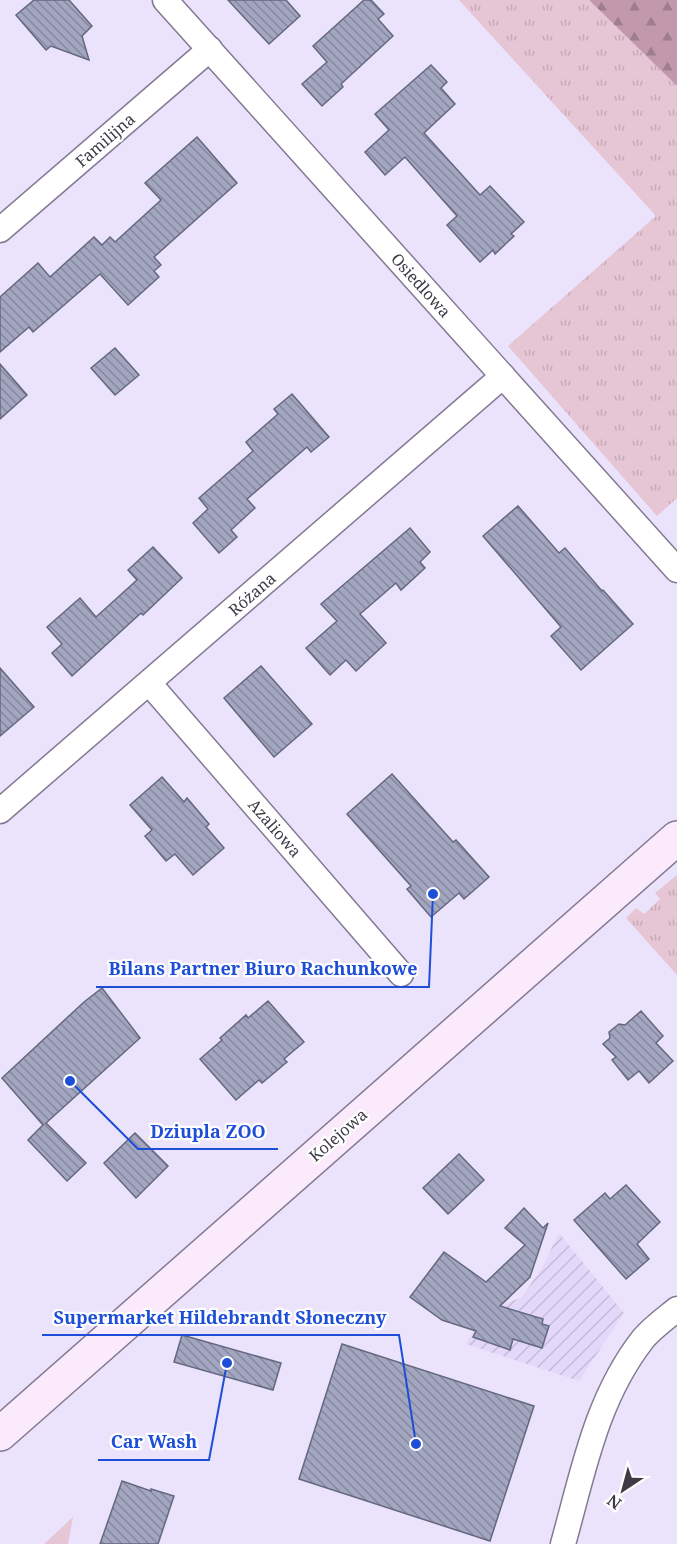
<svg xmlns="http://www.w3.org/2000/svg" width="677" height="1544" viewBox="0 0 677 1544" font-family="'Noto Serif',serif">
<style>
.industrial{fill:url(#industrial-furrows)}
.grass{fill:url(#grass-tufts)}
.forest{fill:url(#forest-firs)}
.green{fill:#e6c5d5}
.building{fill:url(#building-back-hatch);stroke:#64687f;stroke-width:1.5}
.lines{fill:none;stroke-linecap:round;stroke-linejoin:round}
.street-casing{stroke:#827a92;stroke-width:27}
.secondary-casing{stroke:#827a92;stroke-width:36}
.street{stroke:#fff;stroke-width:24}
.secondary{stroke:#faeafb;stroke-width:33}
.labels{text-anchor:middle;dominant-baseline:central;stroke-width:4.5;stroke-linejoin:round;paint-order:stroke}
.street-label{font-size:16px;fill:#3e3b45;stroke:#fff}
.leader{fill:none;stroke:#1d4ed8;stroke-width:2}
.callout-dot{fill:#1d4ed8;stroke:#fff;stroke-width:2}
.callout-label{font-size:18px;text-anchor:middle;font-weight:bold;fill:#1d4ed8;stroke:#fff;stroke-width:4.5;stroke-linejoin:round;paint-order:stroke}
</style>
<defs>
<pattern id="industrial-furrows" width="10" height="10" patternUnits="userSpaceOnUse" patternTransform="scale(1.5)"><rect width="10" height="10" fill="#e4d8fa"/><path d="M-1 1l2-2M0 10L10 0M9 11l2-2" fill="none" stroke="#c5bad8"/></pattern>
<pattern id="grass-tufts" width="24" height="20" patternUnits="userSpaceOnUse" patternTransform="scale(1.5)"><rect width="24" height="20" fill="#e6c5d5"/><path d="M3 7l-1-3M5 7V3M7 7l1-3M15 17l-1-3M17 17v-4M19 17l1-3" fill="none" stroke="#c6aab8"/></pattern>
<pattern id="forest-firs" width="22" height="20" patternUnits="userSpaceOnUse" patternTransform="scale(1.5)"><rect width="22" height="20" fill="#c298ad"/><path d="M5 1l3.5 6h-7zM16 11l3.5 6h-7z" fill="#9f7d8f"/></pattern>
<pattern id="building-back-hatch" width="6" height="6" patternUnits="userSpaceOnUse" patternTransform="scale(1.5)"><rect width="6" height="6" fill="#a3a6c0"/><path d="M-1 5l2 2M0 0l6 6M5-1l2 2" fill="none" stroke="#86889e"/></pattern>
</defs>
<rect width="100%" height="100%" fill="#ebe2fc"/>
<!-- industrial -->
<path class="industrial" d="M 559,1233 L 624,1313 L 579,1381 L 466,1344 L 483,1313 L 522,1297 L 543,1266 Z"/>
<!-- grass -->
<g class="grass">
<path d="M 459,0 L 589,0 L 677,86 L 677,498 L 657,516 L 508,346 L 656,216 Z"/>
<path d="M 677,875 L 677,975 L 626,918 L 636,908 L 644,914 L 660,899 L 655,893 Z"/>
</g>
<!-- forest -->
<path class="forest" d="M 589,0 L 677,0 L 677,86 Z"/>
<!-- green -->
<path class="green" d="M 73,1517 L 68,1544 L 44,1544 Z"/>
<!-- building -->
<g class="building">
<path d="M 34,0 L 69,0 L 92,26 L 82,36 L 89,60 L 51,46 L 46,50 L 16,15 Z"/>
<path d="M 228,0 L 286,0 L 300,16 L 269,44 Z"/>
<path d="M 364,0 L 371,0 L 384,14 L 378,19 L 393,36 L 341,84 L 343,87 L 322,106 L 302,84 L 327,62 L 313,46 Z"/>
<path d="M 431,65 L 447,82 L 441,88 L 455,104 L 424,133 L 480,195 L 490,186 L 524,222 L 511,234 L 514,236 L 495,254 L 493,250 L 480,262 L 447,225 L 457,216 L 405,157 L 385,175 L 365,152 L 389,130 L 375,114 Z"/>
<path d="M 197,137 L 237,183 L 154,257 L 161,265 L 154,271 L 159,277 L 128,305 L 100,274 L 33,332 L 29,327 L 0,352 L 0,297 L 38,263 L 50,277 L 94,237 L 102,245 L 110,237 L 115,242 L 161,200 L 145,183 Z"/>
<path d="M 115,348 L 139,375 L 115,395 L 91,368 Z"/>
<path d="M 0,364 L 27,395 L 0,419 Z"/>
<path d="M 292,394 L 329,437 L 311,452 L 307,447 L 247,499 L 255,508 L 231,530 L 237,537 L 219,553 L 193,523 L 208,509 L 199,498 L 253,451 L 246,442 L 278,414 L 274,409 Z"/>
<path d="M 518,506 L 559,553 L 565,548 L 602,591 L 603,590 L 633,624 L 581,670 L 551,636 L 561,627 L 483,536 Z"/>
<path d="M 410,528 L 430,552 L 420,562 L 425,568 L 401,590 L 396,583 L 360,614 L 386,643 L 356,671 L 346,660 L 330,675 L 306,648 L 337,621 L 321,604 Z"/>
<path d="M 153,547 L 182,578 L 143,615 L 141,613 L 72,676 L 52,653 L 62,644 L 47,627 L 80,598 L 96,617 L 137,580 L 128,570 Z"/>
<path d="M 261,666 L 312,724 L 274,757 L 224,698 Z"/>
<path d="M 0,668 L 34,707 L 0,736 Z"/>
<path d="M 392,774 L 453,842 L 456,840 L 489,877 L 464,899 L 459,893 L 431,917 L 407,889 L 411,886 L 347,814 Z"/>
<path d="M 162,777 L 184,802 L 187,798 L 209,824 L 206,827 L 224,848 L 193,875 L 175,854 L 166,861 L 145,836 L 152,830 L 130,805 Z"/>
<path d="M 102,988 L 140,1038 L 46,1123 L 86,1163 L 67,1181 L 28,1140 L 43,1125 L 2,1078 L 84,1002 Z"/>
<path d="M 268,1001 L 304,1042 L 284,1059 L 287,1062 L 262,1083 L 259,1080 L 236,1100 L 200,1059 L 222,1040 L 220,1038 L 246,1015 L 248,1018 Z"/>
<path d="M 641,1011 L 663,1036 L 656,1043 L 673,1061 L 649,1083 L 639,1071 L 628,1080 L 612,1060 L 616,1057 L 603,1044 L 610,1038 L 609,1032 L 619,1024 L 625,1025 Z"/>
<path d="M 135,1133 L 168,1166 L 136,1198 L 104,1163 Z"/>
<path d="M 459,1154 L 484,1180 L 448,1214 L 423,1188 Z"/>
<path d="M 626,1185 L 660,1222 L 637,1244 L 649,1259 L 626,1279 L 574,1220 L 605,1193 L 610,1199 Z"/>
<path d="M 524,1208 L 543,1228 L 548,1223 L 530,1277 L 500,1306 L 543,1319 L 542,1324 L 549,1326 L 542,1348 L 513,1339 L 510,1350 L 473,1337 L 476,1331 L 442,1320 L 410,1297 L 444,1252 L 486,1282 L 525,1245 L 505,1228 Z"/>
<path d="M 182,1335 L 281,1363 L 273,1390 L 174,1362 Z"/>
<path d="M 342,1344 L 534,1406 L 490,1541 L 299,1479 Z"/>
<path d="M 122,1481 L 151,1491 L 151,1489 L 174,1496 L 158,1544 L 100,1544 Z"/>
</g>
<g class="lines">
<defs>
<g id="street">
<path d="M 165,0 L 677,570"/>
<path d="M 0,230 L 210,49"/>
<path d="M 149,683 L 401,974"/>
<path d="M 0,811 L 503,376"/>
<path d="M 563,1544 C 583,1473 596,1399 643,1339 C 652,1328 666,1318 677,1309"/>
</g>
<path id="secondary" d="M 0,1434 L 677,838"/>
</defs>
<!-- street casing -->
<use href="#street" class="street-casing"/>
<!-- secondary casing -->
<use href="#secondary" class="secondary-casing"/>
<!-- street -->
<use href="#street" class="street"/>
<!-- secondary -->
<use href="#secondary" class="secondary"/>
</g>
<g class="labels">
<!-- street labels -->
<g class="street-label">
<text transform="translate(105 140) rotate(-41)">Familijna</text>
<text transform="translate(421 285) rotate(48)">Osiedlowa</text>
<text transform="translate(252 594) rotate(-41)">Różana</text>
<text transform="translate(275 828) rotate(49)">Azaliowa</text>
<text transform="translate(338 1135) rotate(-41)">Kolejowa</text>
</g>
</g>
<!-- callouts -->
<path class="leader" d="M433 894L429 987H96M70 1081L138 1149H278M416 1444L399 1335H42M227 1363L209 1460H98"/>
<g class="callout-dot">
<circle cx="433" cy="894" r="6"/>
<circle cx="70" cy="1081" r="6"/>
<circle cx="416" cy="1444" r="6"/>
<circle cx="227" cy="1363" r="6"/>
</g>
<g class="callout-label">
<text x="263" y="975">Bilans Partner Biuro Rachunkowe</text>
<text x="208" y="1138">Dziupla ZOO</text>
<text x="220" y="1324">Supermarket Hildebrandt Słoneczny</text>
<text x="154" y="1448">Car Wash</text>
</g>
<!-- north arrow -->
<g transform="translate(623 1490) rotate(216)" stroke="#ffffff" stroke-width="4.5" paint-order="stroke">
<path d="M0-4.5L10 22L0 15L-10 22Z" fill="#3e3b45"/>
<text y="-9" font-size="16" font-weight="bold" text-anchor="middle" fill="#3e3b45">N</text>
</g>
</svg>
